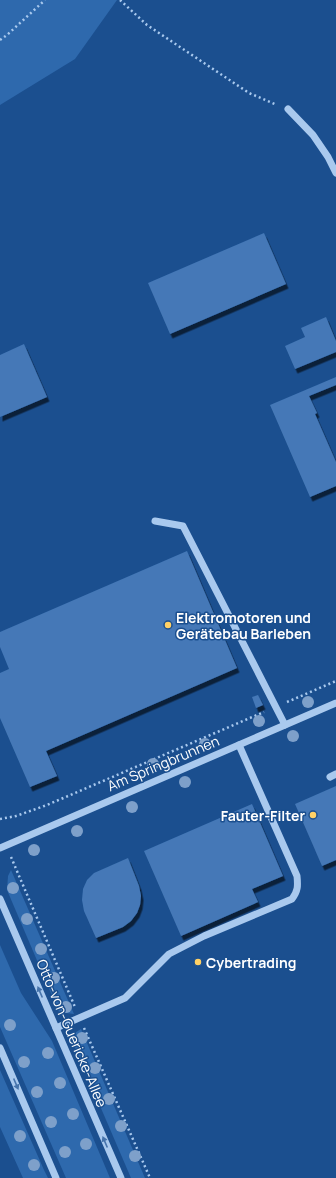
<svg xmlns="http://www.w3.org/2000/svg" width="336" height="1178" viewBox="0 0 336 1178" font-family="Manrope,sans-serif">
<style>
.green{fill:#2e69ad}
.building{fill:#4478b7;filter:url(#shadow)}
.lines{fill:none;stroke-linecap:round;stroke-linejoin:round}
.path{stroke:#a9c9ee;stroke-width:2.5;stroke-dasharray:2 3;stroke-linecap:butt}
.minor{stroke:#a9c9ee;stroke-width:7}
.tree{fill:#7ea0ca}
.oneway{fill:#4674ac}
.poi-dot{fill:#ffd166;stroke:#1b4f8f;stroke-width:1.5}
.labels{text-anchor:middle;dominant-baseline:central;stroke-width:3;stroke-linejoin:round;paint-order:stroke}
.poi-label{font-size:14px;font-weight:bold;fill:#fff;stroke:#1b4f8f;text-anchor:start}
.street-label{font-size:14px;fill:#fff;stroke:#1b4f8f}
</style>
<defs>
<filter id="shadow"><feDropShadow dx="2.5" dy="4.5" stdDeviation="0" flood-color="#0009"/></filter>
</defs>
<rect width="100%" height="100%" fill="#1b4f8f"/>
<!-- green -->
<g class="green">
<path d="M 0,0 L 117,0 L 75,59 L 0,105 Z"/>
<path d="M 11,870 L 74,1014 L 59,1012 L 7,890 L 8,876 Z"/>
<path d="M 0,945 L 21,993 L 52,1041 L 110,1178 L 66,1178 L 0,1027 Z"/>
<path d="M 81,1029 L 145,1178 L 131,1178 L 70,1036 Z"/>
<path d="M 0,1070 L 44,1170 L 48,1178 L 23,1178 L 0,1127 Z"/>
</g>
<!-- building -->
<g class="building">
<path d="M 264,233 L 286,284 L 170,334 L 148,283 Z"/>
<path d="M 326,317 L 336,341 L 336,352 L 295,369 L 285,346 L 305,337 L 301,328 Z"/>
<path d="M 24,344 L 47,397 L 0,417 L 0,355 Z"/>
<path d="M 336,377 L 336,385 L 309,396 L 317,413 L 315,414 L 336,462 L 336,486 L 310,497 L 270,405 Z"/>
<path d="M 187,551 L 237,668 L 46,751 L 57,776 L 30,787 L 0,718 L 0,673 L 9,669 L 0,647 L 0,632 Z"/>
<path d="M 258,695 L 263,705 L 256,708 L 252,697 Z"/>
<path d="M 336,786 L 336,860 L 322,866 L 295,804 Z"/>
<path d="M 252,804 L 283,876 L 252,889 L 258,902 L 181,936 L 144,851 Z"/>
<path d="M 128,858 L 139,886 L 141,896 L 140,905 L 137,913 L 131,921 L 123,927 L 96,938 L 84,911 L 82,900 L 83,889 L 87,880 L 94,873 Z"/>
</g>
<g class="lines">
<!-- path -->
<g class="path">
<path d="M 120,0 L 147,25 L 249,93 L 277,105"/>
<path d="M 0,40 L 7,35 L 45,0"/>
<path d="M 287,702 L 336,681"/>
<path d="M 0,819 L 16,816 L 47,805 L 264,712"/>
<path d="M 11,857 L 75,1007"/>
<path d="M 84,1028 L 150,1178"/>
</g>
<!-- minor -->
<g class="minor">
<path d="M 288,109 L 313,135 L 328,157 L 336,173"/>
<path d="M 155,521 L 183,526 L 285,725"/>
<path d="M 330,777 L 336,774"/>
<path d="M 0,848 L 336,703"/>
<path d="M 0,899 L 121,1178"/>
<path d="M 56,1028 L 125,998 L 169,954 L 204,936 L 292,899 C 298,891 298,886 297,876 L 239,745"/>
<path d="M 0,1048 L 56,1178"/>
</g>
</g>
<!-- trees -->
<g class="tree">
<circle cx="308" cy="702" r="6"/>
<circle cx="259" cy="721" r="6"/>
<circle cx="293" cy="736" r="6"/>
<circle cx="205" cy="744" r="6"/>
<circle cx="153" cy="764" r="6"/>
<circle cx="185" cy="782" r="6"/>
<circle cx="132" cy="807" r="6"/>
<circle cx="77" cy="831" r="6"/>
<circle cx="34" cy="850" r="6"/>
<circle cx="13" cy="888" r="6"/>
<circle cx="27" cy="919" r="6"/>
<circle cx="41" cy="949" r="6"/>
<circle cx="54" cy="978" r="6"/>
<circle cx="66" cy="1007" r="6"/>
<circle cx="10" cy="1025" r="6"/>
<circle cx="82" cy="1038" r="6"/>
<circle cx="48" cy="1053" r="6"/>
<circle cx="24" cy="1062" r="6"/>
<circle cx="95" cy="1068" r="6"/>
<circle cx="60" cy="1083" r="6"/>
<circle cx="37" cy="1092" r="6"/>
<circle cx="109" cy="1099" r="6"/>
<circle cx="73" cy="1114" r="6"/>
<circle cx="51" cy="1122" r="6"/>
<circle cx="121" cy="1126" r="6"/>
<circle cx="20" cy="1136" r="6"/>
<circle cx="86" cy="1144" r="6"/>
<circle cx="65" cy="1152" r="6"/>
<circle cx="135" cy="1156" r="6"/>
<circle cx="34" cy="1165" r="6"/>
</g>
<!-- one-way arrows -->
<defs><path id="oneway-solid" d="M-6-.8H1V-3.2L6.5 0L1 3.2V.8H-6Z"/></defs>
<g class="oneway">
<use href="#oneway-solid" transform="translate(40 992) rotate(-113)"/>
<use href="#oneway-solid" transform="translate(16 1084) rotate(67)"/>
<use href="#oneway-solid" transform="translate(105 1142) rotate(-113)"/>
</g>
<!-- markers -->
<g class="poi-dot">
<circle cx="168" cy="625" r="4"/>
<circle cx="313" cy="815" r="4"/>
<circle cx="198" cy="962" r="4"/>
</g>
<g class="labels">
<!-- poi labels -->
<g class="poi-label">
<text x="176" y="617">Elektromotoren und<tspan x="176" dy="16">Gerätebau Barleben</tspan></text>
<text x="305" y="815" text-anchor="end">Fauter-Filter</text>
<text x="206" y="962">Cybertrading</text>
</g>
<!-- street labels -->
<g class="street-label">
<text transform="translate(163 763) rotate(-23)">Am Springbrunnen</text>
<text transform="translate(72 1033) rotate(67)">Otto-von-Guericke-Allee</text>
</g>
</g>
</svg>
